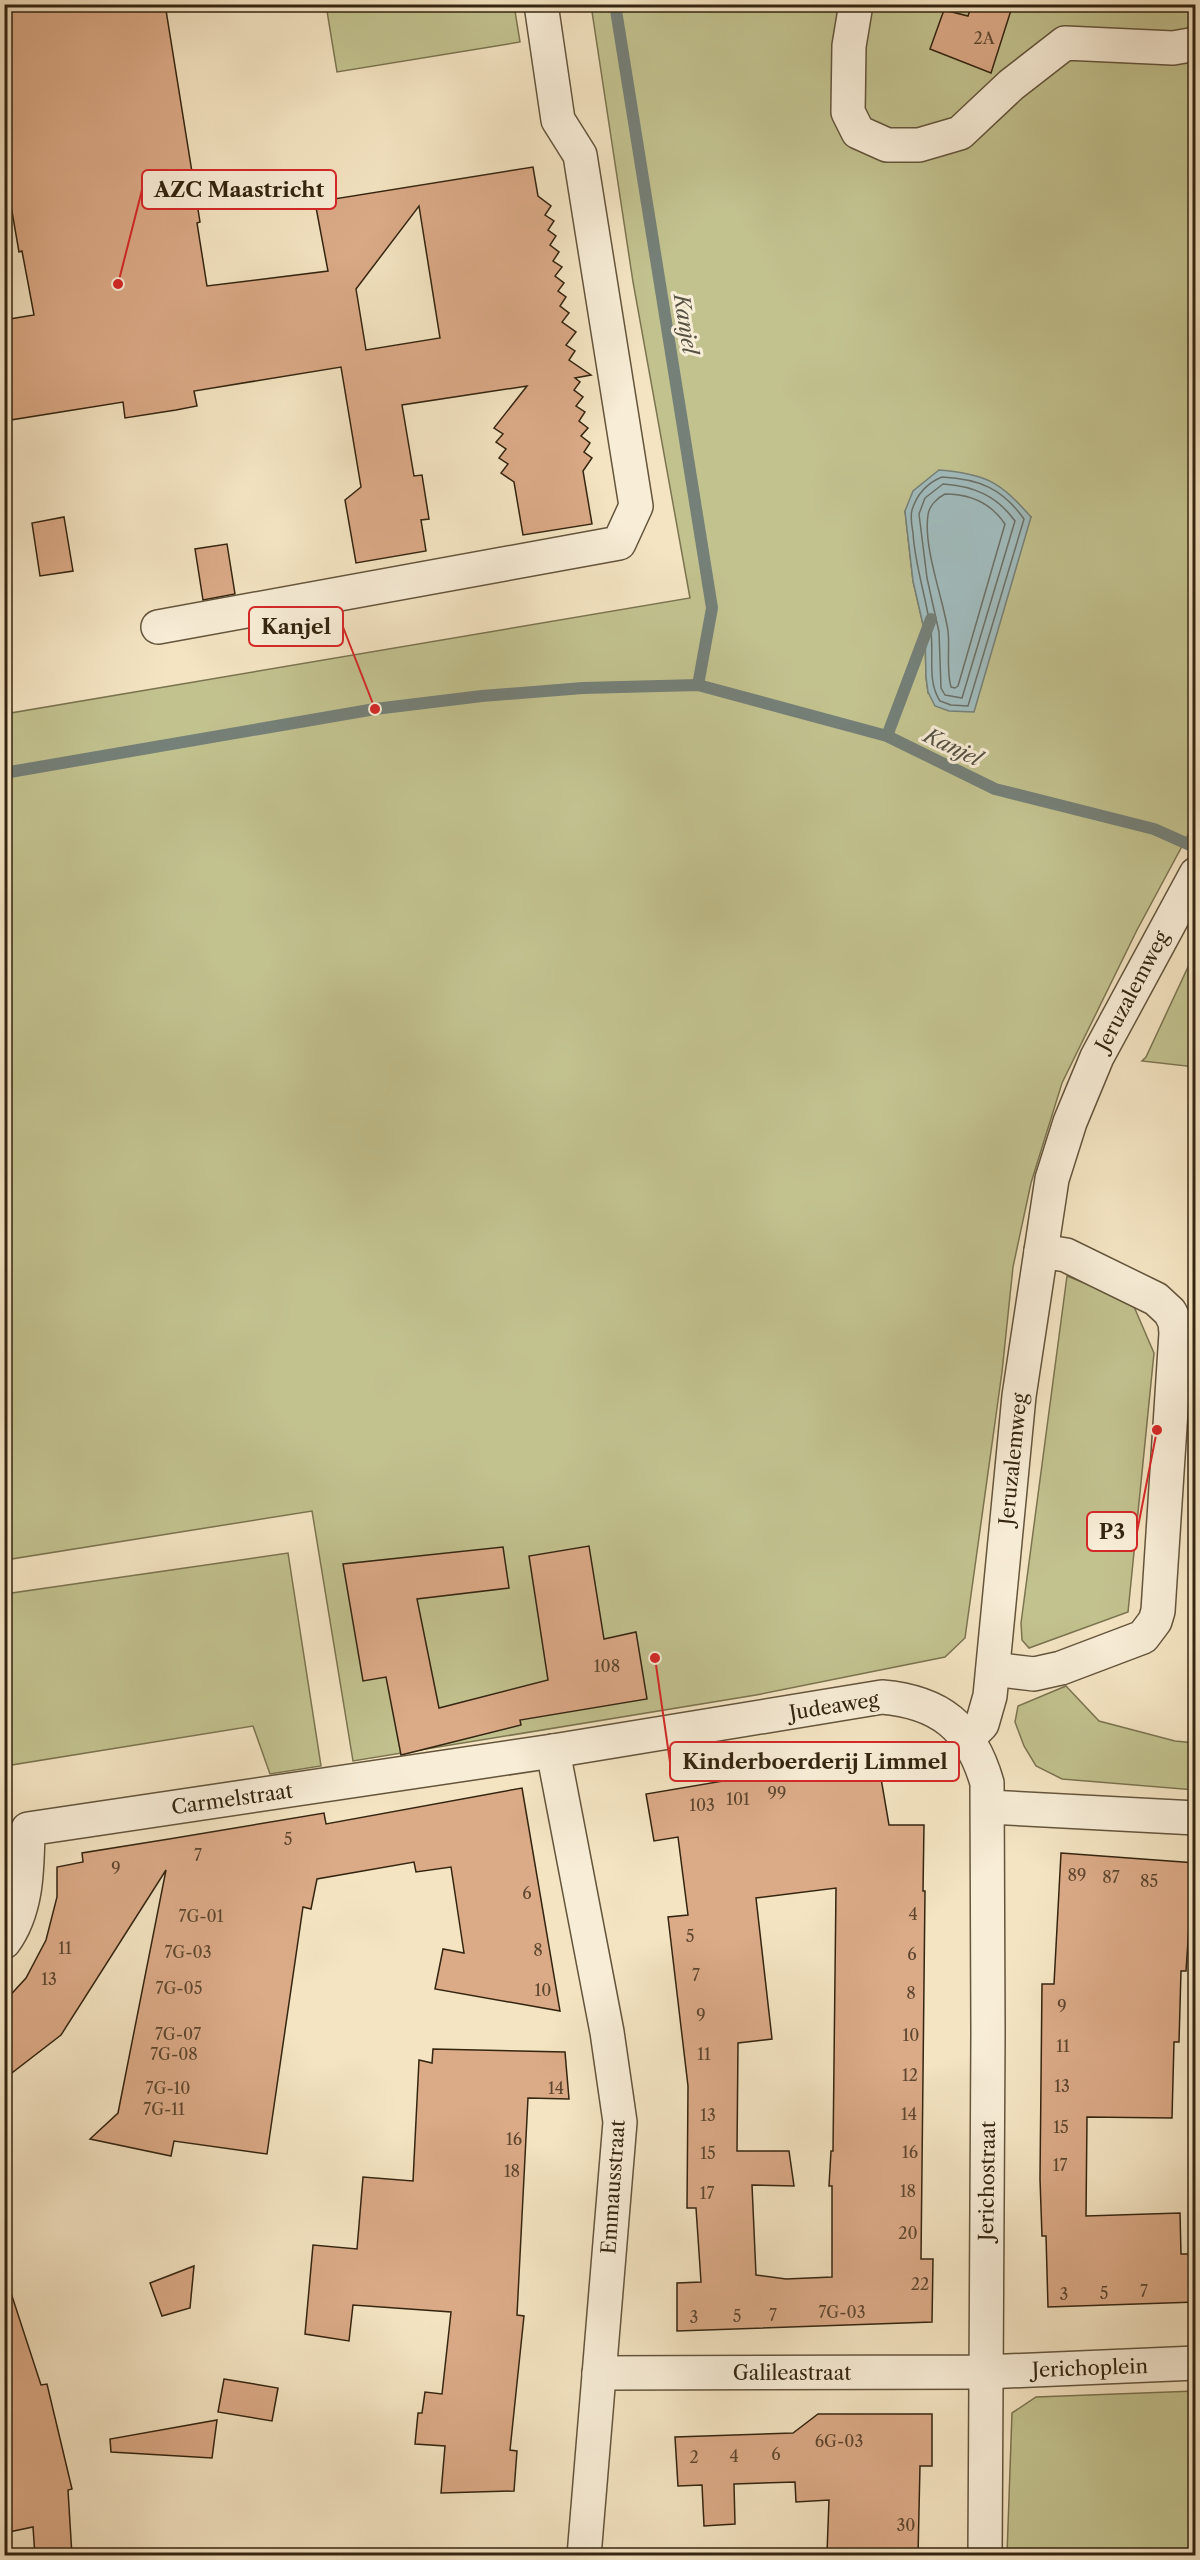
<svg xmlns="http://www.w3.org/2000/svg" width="1200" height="2560" viewBox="0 0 1200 2560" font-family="'Libre Caslon Text',serif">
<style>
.green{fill:#c2c28f;stroke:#7b7450;stroke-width:1.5;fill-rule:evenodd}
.water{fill:#a1bcbe;stroke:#758078;stroke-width:1.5}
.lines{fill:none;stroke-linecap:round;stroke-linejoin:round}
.shore{stroke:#6a7067;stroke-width:1.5}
.stream{stroke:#758078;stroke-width:12}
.building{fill:#dbaa87;stroke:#342510;stroke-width:1.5;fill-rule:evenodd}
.minor-casing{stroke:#64553c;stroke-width:36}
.minor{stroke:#f8edd7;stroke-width:33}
.labels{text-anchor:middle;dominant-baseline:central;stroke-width:6;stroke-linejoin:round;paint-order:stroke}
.number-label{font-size:16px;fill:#5e462e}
.street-label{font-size:20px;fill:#342510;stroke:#f8edd7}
.water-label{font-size:21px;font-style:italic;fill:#555244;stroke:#f8edd7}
.leader{fill:none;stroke:#d62828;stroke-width:2}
.callout-dot{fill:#d62828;stroke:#f8edd7;stroke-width:2}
.callout{fill:#f8edd7;stroke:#d62828;stroke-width:2}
.callout-label{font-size:21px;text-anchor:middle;font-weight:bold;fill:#342510}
</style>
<rect width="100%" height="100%" fill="#f4e4c2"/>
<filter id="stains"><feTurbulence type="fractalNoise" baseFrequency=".00333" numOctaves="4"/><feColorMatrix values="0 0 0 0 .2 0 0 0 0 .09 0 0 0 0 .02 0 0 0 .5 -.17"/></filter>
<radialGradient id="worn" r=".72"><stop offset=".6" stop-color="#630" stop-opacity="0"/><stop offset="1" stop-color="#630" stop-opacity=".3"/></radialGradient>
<!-- green -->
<g class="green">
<path d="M 326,5 L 514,5 L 520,42 L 337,72 Z"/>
<path d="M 591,5 L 1195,5 L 1195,822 L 1137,930 L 1062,1083 L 1031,1183 L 1013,1267 L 1002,1372 L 965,1638 L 945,1657 L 756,1695 L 353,1761 L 312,1511 L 5,1560 L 5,714 L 690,598 L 633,282 ZM 905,511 L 1031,517 L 928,692 L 926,677 L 925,633 L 913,581 Z"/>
<path d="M 1195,952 L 1195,1067 L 1142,1061 L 1146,1057 Z"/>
<path d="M 1067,1276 L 1132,1302 L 1154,1353 L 1128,1612 L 1029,1648 L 1022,1640 L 1021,1623 Z"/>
<path d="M 288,1553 L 321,1766 L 270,1774 L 253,1726 L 5,1766 L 5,1594 Z"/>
<path d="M 1066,1686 L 1099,1721 L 1175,1741 L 1195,1743 L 1195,1790 L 1062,1779 L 1036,1766 L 1024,1746 L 1015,1722 L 1018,1706 Z"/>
<path d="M 1195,2391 L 1195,2555 L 1007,2555 L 1012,2413 L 1036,2397 Z"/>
</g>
<!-- water -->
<path class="water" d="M 939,470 C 987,474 1000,482 1031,517 L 974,712 L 949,711 L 935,706 L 928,692 L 926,677 L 925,633 L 913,581 L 905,511 L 913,491 Z"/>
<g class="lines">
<!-- shore -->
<g class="shore">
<path d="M 942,477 C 979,479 1002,488 1024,519 L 968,706 L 951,705 L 940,701 C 927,681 934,656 931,633 C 927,599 915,567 913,533 C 912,526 910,517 912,510 C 917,494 927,483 942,477 Z"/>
<path d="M 943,484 C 974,486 997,496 1015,521 L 962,698 L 945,695 L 941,688 L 939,632 L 927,578 L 919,514 L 925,498 Z"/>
<path d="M 945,494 C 969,494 991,503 1005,524 L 958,686 L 955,688 L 951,687 C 946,669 950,649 948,631 C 943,598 923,547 928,515 C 929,506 937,498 945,494 Z"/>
</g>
<!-- stream -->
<g class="stream">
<path d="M 615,4 L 712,608 L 698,685"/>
<path d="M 887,736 L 931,619"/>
<path d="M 4,773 L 375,709 L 482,696 L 583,688 L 698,685 L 887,736 L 995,789 L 1154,829 L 1190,845"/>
</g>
</g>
<!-- building -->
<g class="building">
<path d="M 4,4 L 165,4 L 200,222 L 197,223 L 207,286 L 328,271 L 315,202 L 533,167 L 538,196 L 551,206 L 545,215 L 554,221 L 548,230 L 556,236 L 550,245 L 559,252 L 553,261 L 562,267 L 555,276 L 564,283 L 558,291 L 566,297 L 560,306 L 569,313 L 562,322 L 576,332 L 566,345 L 575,351 L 569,360 L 591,375 L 575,378 L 580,382 L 574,390 L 583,397 L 576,406 L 585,412 L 579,421 L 588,428 L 581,436 L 590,443 L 584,452 L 592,458 L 583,471 L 592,524 L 523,535 L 514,482 L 501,473 L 508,464 L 499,458 L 506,449 L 496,442 L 503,434 L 494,428 L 527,386 L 402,405 L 414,476 L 422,475 L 429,519 L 421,520 L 426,551 L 356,563 L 345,500 L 361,487 L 341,367 L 194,391 L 197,406 L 176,410 L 125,418 L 123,402 L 4,421 L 4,320 L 34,315 L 22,251 L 19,252 L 6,177 L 11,176 L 4,141 ZM 419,206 L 440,338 L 366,350 L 356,289 Z"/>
<path d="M 972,4 L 1013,4 L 991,73 L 930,49 L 944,10 L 968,16 Z"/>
<path d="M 64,517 L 73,571 L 40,576 L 32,523 Z"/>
<path d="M 227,544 L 235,594 L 203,600 L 195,549 Z"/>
<path d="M 589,1546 L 604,1639 L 636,1632 L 647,1699 L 520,1720 L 521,1725 L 401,1755 L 386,1677 L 363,1681 L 343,1564 L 503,1547 L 509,1588 L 417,1599 L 439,1708 L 548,1680 L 529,1556 Z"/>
<path d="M 877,1755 L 889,1825 L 924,1825 L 923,1891 L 925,1891 L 921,2259 L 933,2259 L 932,2322 L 677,2331 L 677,2283 L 701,2282 L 696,2208 L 687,2208 L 688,2086 L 668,1917 L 688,1915 L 678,1837 L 654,1841 L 646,1794 ZM 836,1888 L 833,2151 L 831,2151 L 829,2186 L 832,2186 L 832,2277 L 786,2279 L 756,2275 L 752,2185 L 794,2186 L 789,2151 L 737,2151 L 738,2043 L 772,2039 L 756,1898 Z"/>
<path d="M 522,1788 L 560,2011 L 435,1989 L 443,1949 L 464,1953 L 451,1867 L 416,1872 L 414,1862 L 317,1879 L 311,1909 L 303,1907 L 267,2154 L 174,2141 L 171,2156 L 90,2139 L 118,2113 L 166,1870 L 61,2035 L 4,2079 L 4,2002 L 26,1978 L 46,1940 L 57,1897 L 57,1867 L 83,1862 L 82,1853 L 169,1839 L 324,1813 L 326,1824 Z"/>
<path d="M 1061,1853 L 1196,1863 L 1196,1911 L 1190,1911 L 1186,1971 L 1181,1971 L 1179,2042 L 1174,2042 L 1172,2118 L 1087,2117 L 1086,2216 L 1180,2213 L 1181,2254 L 1196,2254 L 1196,2302 L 1048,2307 L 1046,2236 L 1042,2236 L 1040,2179 L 1042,1984 L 1054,1984 Z"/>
<path d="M 433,2049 L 565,2052 L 569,2099 L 528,2098 L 517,2315 L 524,2316 L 510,2450 L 517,2451 L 514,2491 L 441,2493 L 445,2446 L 415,2444 L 418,2413 L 422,2413 L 425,2392 L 442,2394 L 451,2312 L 353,2305 L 349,2341 L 305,2334 L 313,2245 L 357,2249 L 363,2177 L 413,2181 L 419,2060 L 432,2063 Z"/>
<path d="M 194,2266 L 190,2308 L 162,2316 L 150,2283 Z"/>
<path d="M 11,2293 L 41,2385 L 47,2384 L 72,2489 L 68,2490 L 72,2556 L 35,2556 L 33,2527 L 4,2533 L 4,2294 Z"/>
<path d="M 224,2379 L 278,2388 L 272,2421 L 218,2412 Z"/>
<path d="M 818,2414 L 932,2414 L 932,2466 L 920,2466 L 918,2556 L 827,2553 L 829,2500 L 796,2502 L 795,2482 L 734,2484 L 735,2524 L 719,2525 L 704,2526 L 702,2485 L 678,2486 L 675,2437 L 793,2433 Z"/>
<path d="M 217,2420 L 212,2458 L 111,2452 L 110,2439 Z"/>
</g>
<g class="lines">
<defs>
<g id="minor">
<path d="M 856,4 L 849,46 L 848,112 L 858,132 L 887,145 L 919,145 L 960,133 L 1011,85 L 1065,43 L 1173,48 L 1196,44"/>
<path d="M 158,627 L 619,543 L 636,506 L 580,155 L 558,120 L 541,4"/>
<path d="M 993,1669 L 1034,1674 L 1061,1668 L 1143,1637 L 1155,1621 L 1158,1611 L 1176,1333 L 1175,1322 L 1170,1312 L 1156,1299 L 1066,1255 L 1041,1251"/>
<path d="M 968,1738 L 982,1724 L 990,1696 L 1019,1396 L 1052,1179 L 1070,1122 L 1097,1057 L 1196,874"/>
<path d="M 553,1751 L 607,2032 L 620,2122 L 584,2556"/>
<path d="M 988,1807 L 1196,1818"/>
<path d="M 4,1942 C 28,1909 27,1867 28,1829 L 553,1751 L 882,1697 C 940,1702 971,1727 987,1783 L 988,2033 L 985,2556"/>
<path d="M 599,2373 L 985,2372 L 1196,2363"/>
</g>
</defs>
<!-- minor casing -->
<use href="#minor" class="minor-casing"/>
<!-- minor -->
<use href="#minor" class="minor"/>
</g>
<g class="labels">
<!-- number labels -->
<g class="number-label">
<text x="984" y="38">2A</text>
<text x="607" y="1666">108</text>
<text x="777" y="1793">99</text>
<text x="738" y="1799">101</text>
<text x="702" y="1805">103</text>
<text x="288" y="1839">5</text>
<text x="198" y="1855">7</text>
<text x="116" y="1868">9</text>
<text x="1077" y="1875">89</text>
<text x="1111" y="1877">87</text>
<text x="1149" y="1881">85</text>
<text x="527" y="1893">6</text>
<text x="913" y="1914">4</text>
<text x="201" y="1916">7G-01</text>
<text x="690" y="1936">5</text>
<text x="65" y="1948">11</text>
<text x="538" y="1950">8</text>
<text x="188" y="1952">7G-03</text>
<text x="912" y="1954">6</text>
<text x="696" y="1975">7</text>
<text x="49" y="1979">13</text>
<text x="179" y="1988">7G-05</text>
<text x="543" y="1990">10</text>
<text x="911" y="1993">8</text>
<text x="1062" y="2006">9</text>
<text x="701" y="2015">9</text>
<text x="178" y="2034">7G-07</text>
<text x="911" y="2035">10</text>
<text x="1063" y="2046">11</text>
<text x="174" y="2054">7G-08</text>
<text x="704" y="2054">11</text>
<text x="910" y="2075">12</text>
<text x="1062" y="2086">13</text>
<text x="168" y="2088">7G-10</text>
<text x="556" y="2088">14</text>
<text x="164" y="2109">7G-11</text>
<text x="909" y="2114">14</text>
<text x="708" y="2115">13</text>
<text x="1061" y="2127">15</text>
<text x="514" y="2139">16</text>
<text x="910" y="2152">16</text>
<text x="708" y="2153">15</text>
<text x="1060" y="2165">17</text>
<text x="512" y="2171">18</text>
<text x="908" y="2191">18</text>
<text x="707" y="2193">17</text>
<text x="908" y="2233">20</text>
<text x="920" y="2284">22</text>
<text x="1144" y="2291">7</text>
<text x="1104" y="2293">5</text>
<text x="1064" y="2294">3</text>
<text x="842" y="2312">7G-03</text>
<text x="773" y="2315">7</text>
<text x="737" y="2316">5</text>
<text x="694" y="2317">3</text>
<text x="839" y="2441">6G-03</text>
<text x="776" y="2454">6</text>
<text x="734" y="2456">4</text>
<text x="694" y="2457">2</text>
<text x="906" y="2525">30</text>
</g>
<!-- street labels -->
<g class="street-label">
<text transform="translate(1132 991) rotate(-62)">Jeruzalemweg</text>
<text transform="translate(1013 1459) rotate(-84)">Jeruzalemweg</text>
<text transform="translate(834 1706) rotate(-9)">Judeaweg</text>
<text transform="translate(232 1799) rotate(-8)">Carmelstraat</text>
<text transform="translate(987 2181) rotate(-89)">Jerichostraat</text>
<text transform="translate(613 2187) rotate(-86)">Emmausstraat</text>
<text transform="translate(1090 2368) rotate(-2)">Jerichoplein</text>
<text x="792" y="2373">Galileastraat</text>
</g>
<!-- water labels -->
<g class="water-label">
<text transform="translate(686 324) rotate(81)">Kanjel</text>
<text transform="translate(953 747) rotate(26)">Kanjel</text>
</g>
</g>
<!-- callouts -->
<path class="leader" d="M118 284L142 190M375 709L343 627M1157 1430L1137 1532M655 1658L670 1762"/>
<g class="callout-dot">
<circle cx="118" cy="284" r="6"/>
<circle cx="375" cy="709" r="6"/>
<circle cx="1157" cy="1430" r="6"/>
<circle cx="655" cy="1658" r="6"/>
</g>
<g class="callout">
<rect x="142" y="170" width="194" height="39" rx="6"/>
<rect x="249" y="607" width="94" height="39" rx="6"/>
<rect x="1087" y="1512" width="50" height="39" rx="6"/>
<rect x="670" y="1742" width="289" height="39" rx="6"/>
</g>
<g class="callout-label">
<text x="239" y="197">AZC Maastricht</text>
<text x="296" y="634">Kanjel</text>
<text x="1112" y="1539">P3</text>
<text x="815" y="1769">Kinderboerderij Limmel</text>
</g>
<!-- margin -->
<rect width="1200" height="2560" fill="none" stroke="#f4e4c2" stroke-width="24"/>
<rect x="6" y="6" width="1188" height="2548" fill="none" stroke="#342510" stroke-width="3"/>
<rect x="12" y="12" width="1176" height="2536" fill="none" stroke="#342510" stroke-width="1.5"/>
<rect width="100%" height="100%" filter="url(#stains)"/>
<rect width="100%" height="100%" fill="url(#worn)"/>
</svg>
